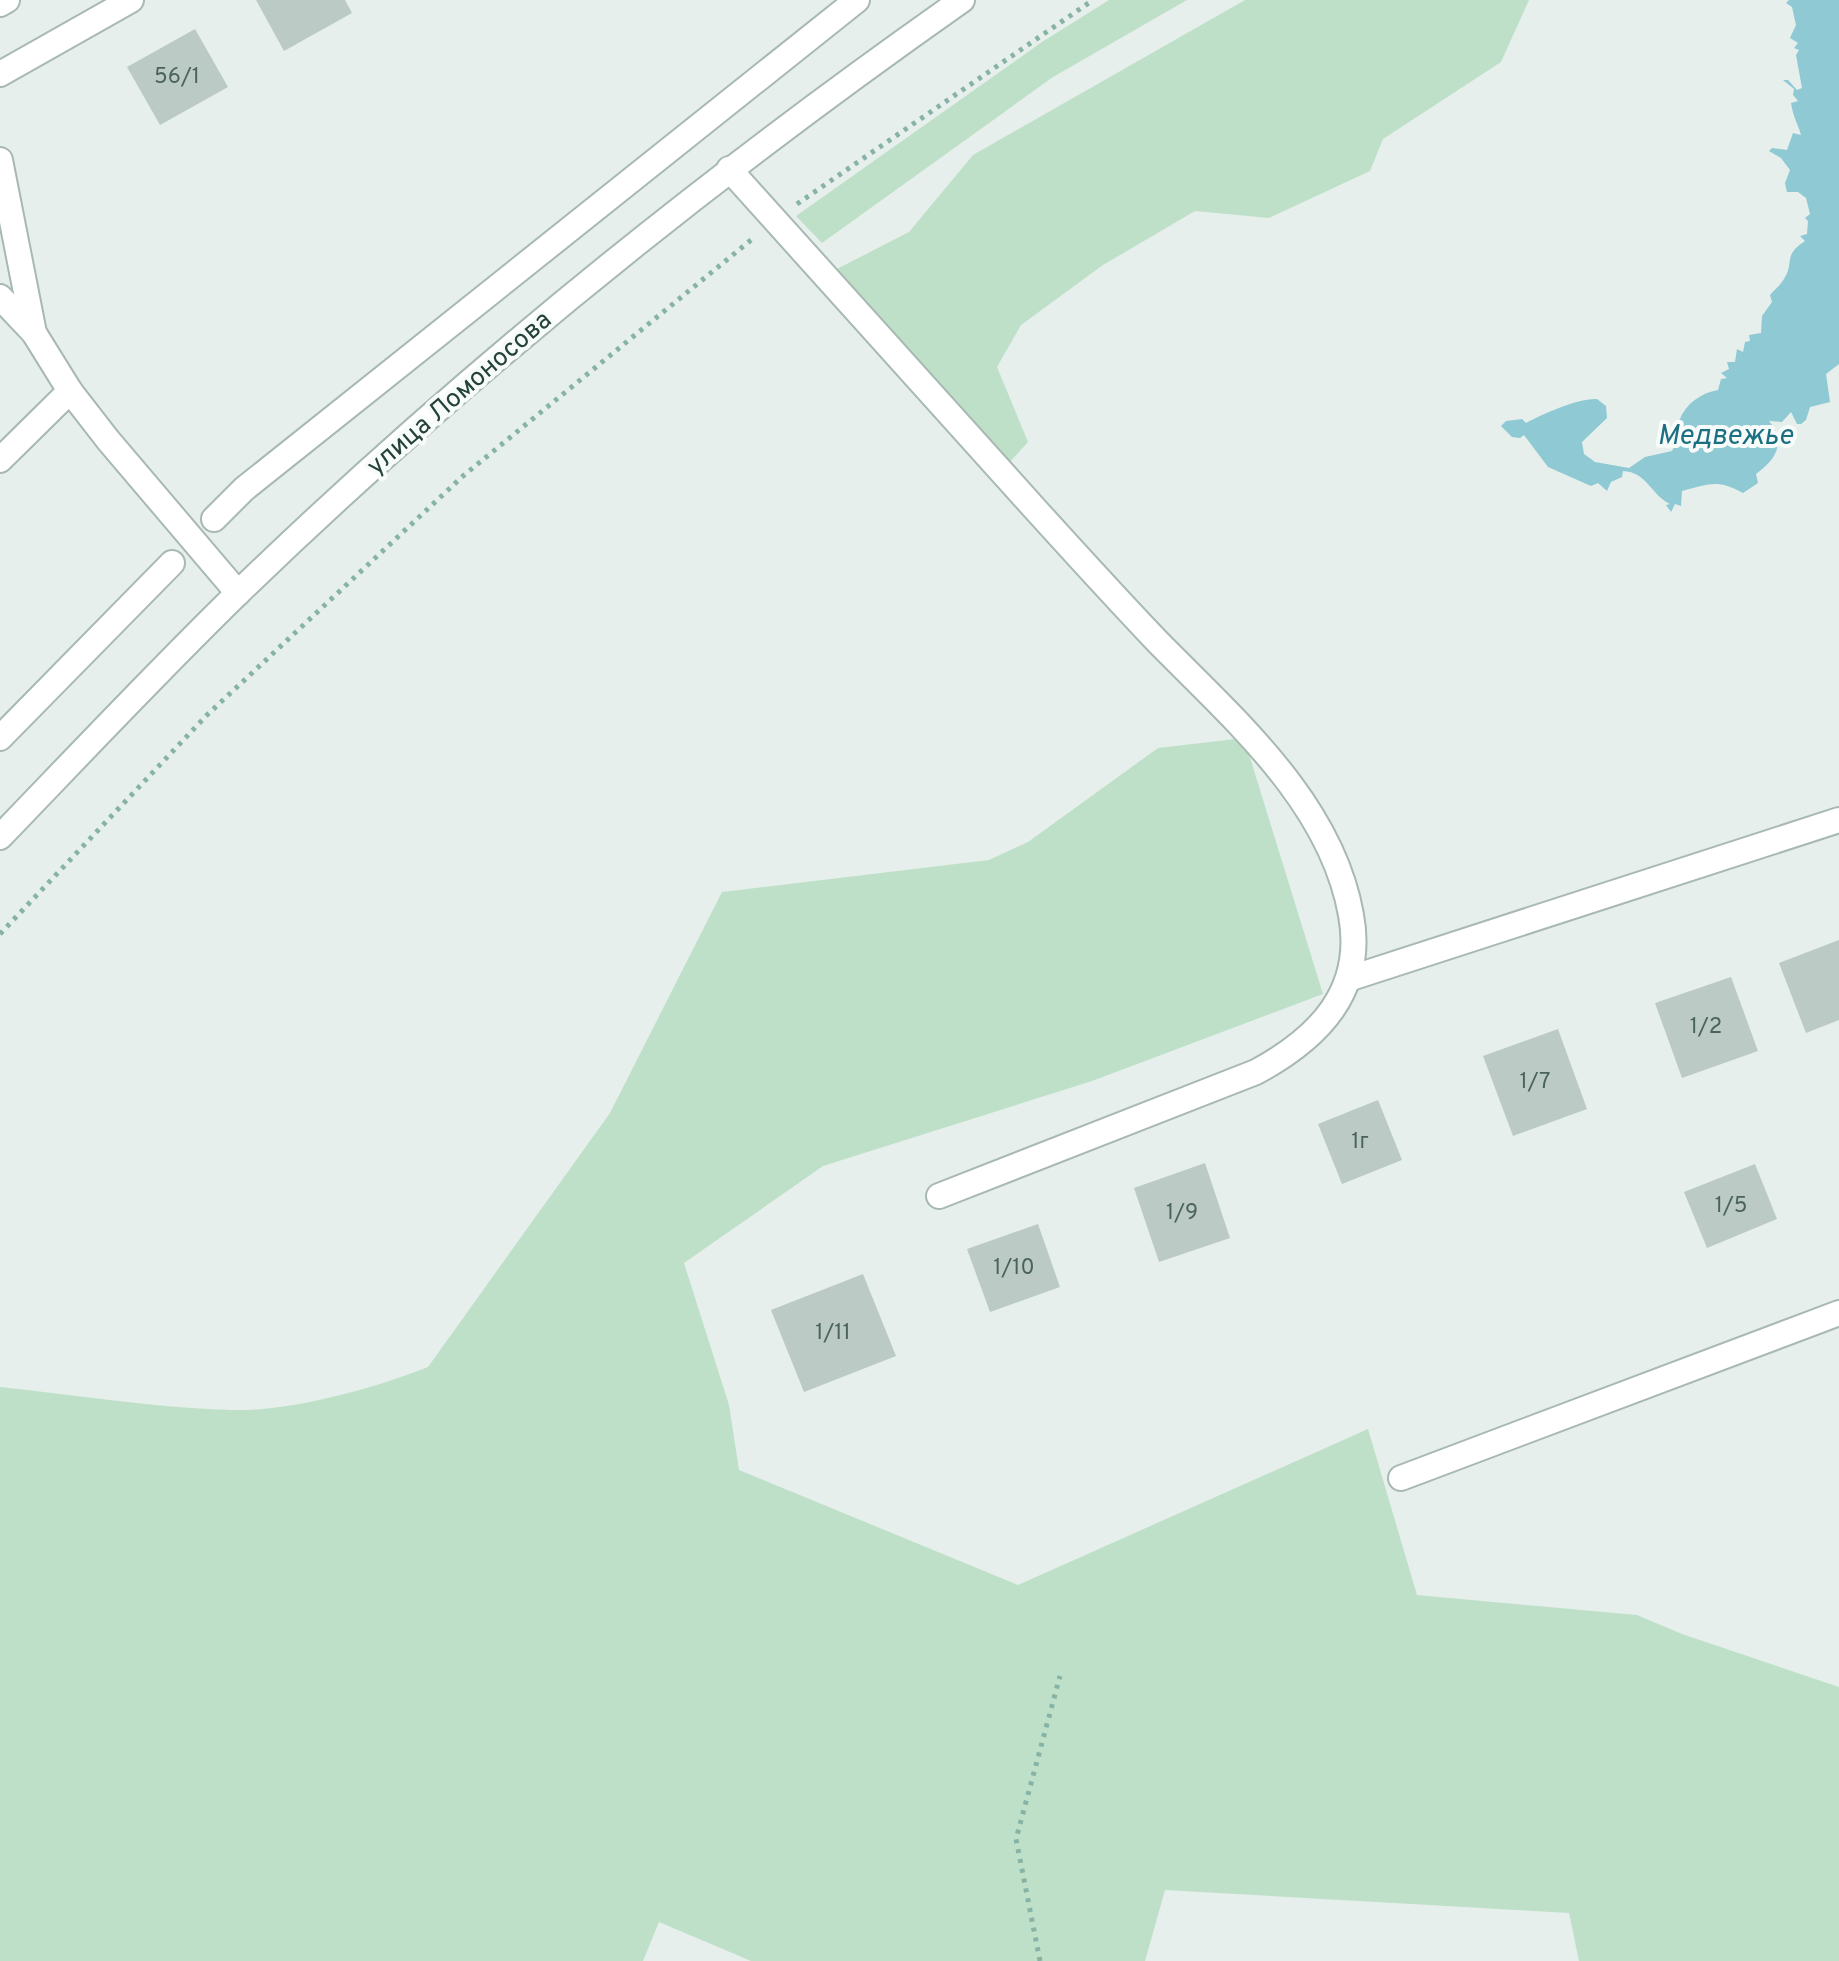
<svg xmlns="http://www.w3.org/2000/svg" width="1839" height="1961" viewBox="0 0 1839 1961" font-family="Overpass,sans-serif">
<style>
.green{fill:#bfe0c8}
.water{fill:#8ec9d4}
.building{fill:#bbcac4}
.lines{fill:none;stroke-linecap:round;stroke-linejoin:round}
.minor-casing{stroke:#a8b8b2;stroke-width:28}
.path{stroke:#86b3a5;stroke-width:5;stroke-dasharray:4 6;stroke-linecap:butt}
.minor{stroke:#fff;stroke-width:24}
.labels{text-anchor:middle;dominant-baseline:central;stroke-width:8;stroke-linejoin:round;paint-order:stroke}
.number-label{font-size:22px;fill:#4a645c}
.street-label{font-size:26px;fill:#24423a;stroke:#f7fbf9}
.water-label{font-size:28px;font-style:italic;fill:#1c6f80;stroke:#f7fbf9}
</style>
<rect width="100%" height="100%" fill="#e6efeb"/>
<!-- green -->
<g class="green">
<path d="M 1109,0 L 1187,0 L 1053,77 L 822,243 L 796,216 L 1042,42 Z"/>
<path d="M 1245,0 L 1529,0 L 1501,62 L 1383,139 L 1370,171 L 1269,218 L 1195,211 L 1103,265 L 1021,325 L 997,367 L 1028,442 L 1007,465 L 833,271 L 909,232 L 973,155 Z"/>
<path d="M 1244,738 L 1323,994 L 1092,1081 L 823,1166 L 684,1263 L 729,1405 L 739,1470 L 1018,1585 L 1368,1429 L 1417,1595 L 1637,1615 L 1682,1634 L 1839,1687 L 1839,1961 L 1579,1961 L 1569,1913 L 1165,1890 L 1145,1961 L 751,1961 L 659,1922 L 643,1961 L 0,1961 L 0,1387 C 77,1395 155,1408 232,1410 C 290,1412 375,1388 428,1367 L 610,1113 L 722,892 L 989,860 L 1028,842 L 1158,748 Z"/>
</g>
<!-- water -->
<path class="water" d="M 1789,0 L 1839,0 L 1839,364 L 1826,374 L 1830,402 L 1810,407 L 1806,420 L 1801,424 L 1797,424 L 1791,412 L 1782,422 L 1769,421 C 1786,442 1777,459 1756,474 L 1758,483 L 1743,493 C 1717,479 1710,484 1682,491 L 1681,506 L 1675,504 L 1671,512 L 1666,505 L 1670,504 C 1651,495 1647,472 1623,471 L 1622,477 L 1611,482 L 1607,491 L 1598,483 L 1591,486 L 1548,467 L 1524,435 L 1520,438 L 1512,437 L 1501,426 L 1506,421 L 1522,419 L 1526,423 C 1543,414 1578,398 1597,399 L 1606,406 L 1607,418 L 1582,442 L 1584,454 L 1595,462 L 1629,468 L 1645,457 L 1672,451 C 1679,440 1675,430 1679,421 C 1686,403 1701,393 1718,390 L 1721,379 L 1727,378 L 1721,373 L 1729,369 L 1727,362 L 1735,362 L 1737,349 L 1743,352 L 1745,342 L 1750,341 L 1749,335 L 1761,333 L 1762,316 L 1772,302 L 1770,295 C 1776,288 1778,288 1784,279 C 1795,262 1782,256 1805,241 L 1800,236 L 1807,234 L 1808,221 L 1805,218 L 1810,214 L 1806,198 L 1798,192 L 1787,192 L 1785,183 L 1790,170 L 1781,158 L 1769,151 L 1772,148 L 1787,150 L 1793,133 L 1801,135 C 1798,124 1793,117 1791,103 L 1798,101 L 1793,95 L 1794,89 L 1783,80 L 1788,80 L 1797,90 L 1802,88 L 1796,55 L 1799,50 L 1794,48 L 1798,43 L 1790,38 L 1796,25 L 1792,7 L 1786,3 Z"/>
<!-- building -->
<g class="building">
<path d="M 256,0 L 345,0 L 352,13 L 284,51 Z"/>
<path d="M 195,29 L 228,87 L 160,125 L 127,67 Z"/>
<path d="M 1839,940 L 1839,1020 L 1806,1033 L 1779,963 Z"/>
<path d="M 1731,977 L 1758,1051 L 1682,1078 L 1655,1003 Z"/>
<path d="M 1558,1029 L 1587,1109 L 1513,1136 L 1483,1056 Z"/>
<path d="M 1378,1100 L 1402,1160 L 1342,1184 L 1318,1124 Z"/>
<path d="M 1205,1163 L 1230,1238 L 1159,1262 L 1134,1188 Z"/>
<path d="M 1755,1164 L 1777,1219 L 1707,1248 L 1684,1192 Z"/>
<path d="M 1038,1224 L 1060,1287 L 990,1312 L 967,1249 Z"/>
<path d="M 863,1274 L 896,1356 L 804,1392 L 771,1310 Z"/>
</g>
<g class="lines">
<defs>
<g id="minor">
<path d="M 0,4 L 7,0"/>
<path d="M 0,74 L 131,0"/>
<path d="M 0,160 L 34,333 L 70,391 L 108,440 L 238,593"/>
<path d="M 729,169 C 831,283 933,397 1036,510 C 1075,553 1115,597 1155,639 C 1231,717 1331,801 1351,915 C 1365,991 1319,1038 1256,1072 L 939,1196"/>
<path d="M 0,297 L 34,333"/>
<path d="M 0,460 L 70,391"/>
<path d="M 214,519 L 244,489 L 857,0"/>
<path d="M 0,738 L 172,563"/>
<path d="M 0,837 C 79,755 157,672 238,593 C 462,376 706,180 962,0"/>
<path d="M 1351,978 L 1839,820"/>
<path d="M 1401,1478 L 1839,1313"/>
</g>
</defs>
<!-- minor casing -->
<use href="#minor" class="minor-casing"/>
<!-- path -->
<g class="path">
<path d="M 797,204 L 1093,0"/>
<path d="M 0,934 L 207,715 L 463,476 L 751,240"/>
<path d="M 1040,1961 L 1016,1839 L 1060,1676"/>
</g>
<!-- minor -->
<use href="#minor" class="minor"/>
</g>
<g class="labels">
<!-- number labels -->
<g class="number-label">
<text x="177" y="77">56/1</text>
<text x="1706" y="1027">1/2</text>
<text x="1535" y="1082">1/7</text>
<text x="1360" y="1142">1г</text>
<text x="1731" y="1206">1/5</text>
<text x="1182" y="1213">1/9</text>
<text x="1014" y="1268">1/10</text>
<text x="833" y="1333">1/11</text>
</g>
<!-- street labels -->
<g class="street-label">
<text transform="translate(460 394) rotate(-41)">улица Ломоносова</text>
</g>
<!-- water labels -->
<g class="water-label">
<text x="1725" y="437">Медвежье</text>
</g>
</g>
</svg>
